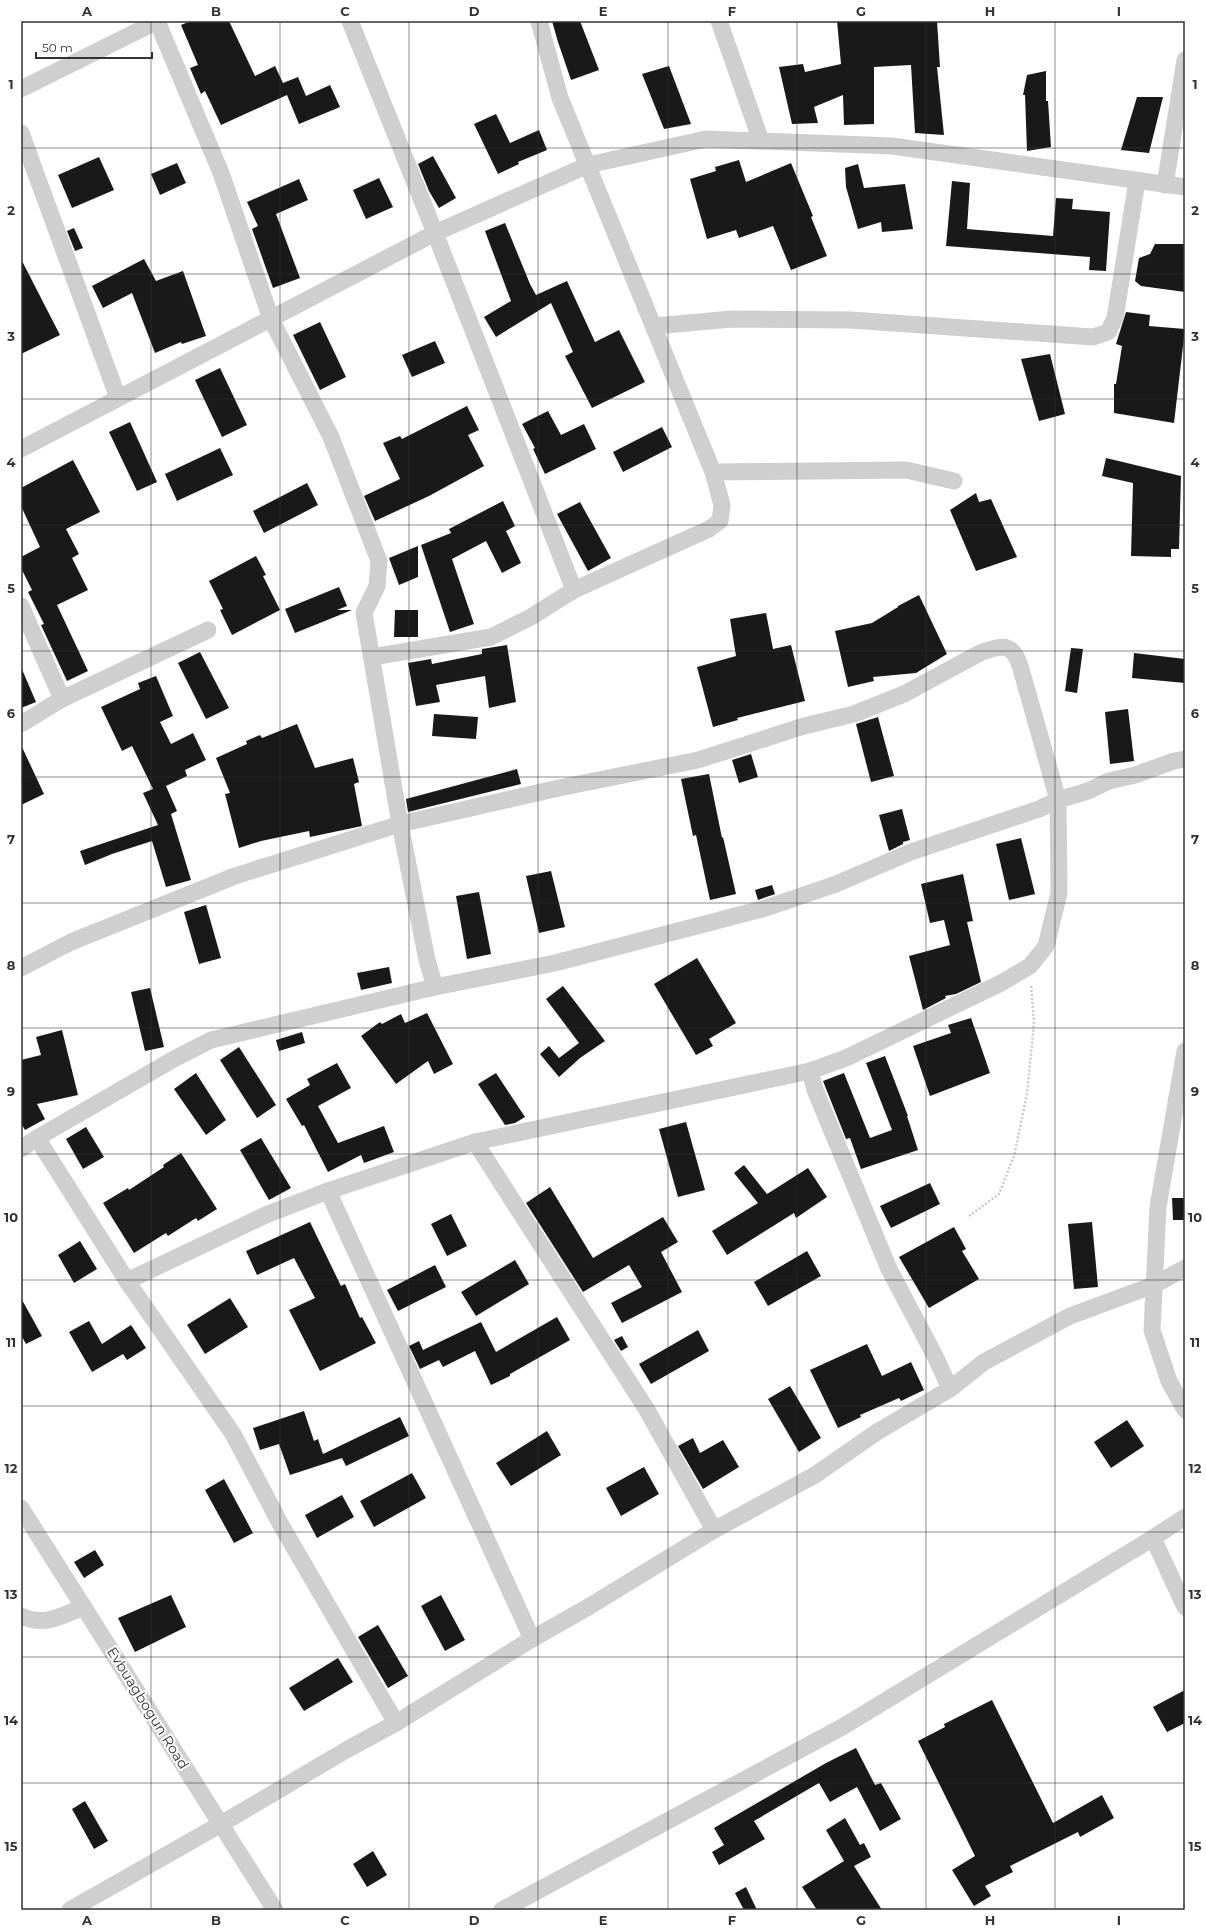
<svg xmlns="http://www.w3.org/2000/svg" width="1206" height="1931" viewBox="0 0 1206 1931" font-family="Montserrat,sans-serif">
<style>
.building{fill:#191919}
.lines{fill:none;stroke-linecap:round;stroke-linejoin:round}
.path{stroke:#c9c9c9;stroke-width:2.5;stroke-dasharray:2 2;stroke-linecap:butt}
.street{stroke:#cfcfcf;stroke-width:17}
.grid{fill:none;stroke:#323232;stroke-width:1;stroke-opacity:0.55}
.labels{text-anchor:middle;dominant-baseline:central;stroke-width:4;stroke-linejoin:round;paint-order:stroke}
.street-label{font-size:14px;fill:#323232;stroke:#fff}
.neatline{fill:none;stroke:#323232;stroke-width:1.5}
.grid-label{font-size:13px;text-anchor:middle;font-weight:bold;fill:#323232}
</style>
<rect width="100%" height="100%" fill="#fff"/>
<!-- building -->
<g class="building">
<path d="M 191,21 L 229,21 L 255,76 L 275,66 L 283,83 L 298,77 L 306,96 L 330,85 L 340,107 L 299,124 L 287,95 L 221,125 L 205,91 L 201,94 L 190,68 L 198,65 L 181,25 Z"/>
<path d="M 552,21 L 580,21 L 599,70 L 571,80 L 558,42 Z"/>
<path d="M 837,21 L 937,21 L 940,67 L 937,67 L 944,135 L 915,133 L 911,65 L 874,67 L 874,124 L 844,125 L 843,95 L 814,107 L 818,123 L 792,124 L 779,67 L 803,64 L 805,72 L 841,64 Z"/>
<path d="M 669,66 L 691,124 L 664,129 L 642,74 Z"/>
<path d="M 1046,71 L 1046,101 L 1048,101 L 1051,147 L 1027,151 L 1025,95 L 1023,95 L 1027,75 Z"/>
<path d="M 1137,97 L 1163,97 L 1149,153 L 1121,150 Z"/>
<path d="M 496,114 L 510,143 L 539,130 L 547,150 L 518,162 L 519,164 L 498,174 L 474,124 Z"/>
<path d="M 433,156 L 456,198 L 439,208 L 429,191 L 418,164 Z"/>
<path d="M 99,157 L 114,190 L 72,208 L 58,175 Z"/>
<path d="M 739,160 L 746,182 L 791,163 L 813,216 L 811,217 L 827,256 L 791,270 L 773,226 L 739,238 L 736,230 L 707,239 L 690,179 L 716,171 L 715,167 Z"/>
<path d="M 177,163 L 186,183 L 160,195 L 151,174 Z"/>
<path d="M 858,164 L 864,188 L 905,184 L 913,229 L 882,232 L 881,222 L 858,229 L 846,187 L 845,168 Z"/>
<path d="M 379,178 L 393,207 L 366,219 L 353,190 Z"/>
<path d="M 299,179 L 308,200 L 276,214 L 300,278 L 273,288 L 252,229 L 258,226 L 247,202 Z"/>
<path d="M 952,181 L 970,183 L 967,229 L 1053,236 L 1056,198 L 1073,199 L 1072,209 L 1110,212 L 1106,271 L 1089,270 L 1090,257 L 946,246 Z"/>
<path d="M 505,223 L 530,284 L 536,295 L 567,281 L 595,342 L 619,330 L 645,382 L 592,408 L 565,356 L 573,352 L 551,303 L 496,337 L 484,317 L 511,301 L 485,231 Z"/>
<path d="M 74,228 L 83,248 L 75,251 L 67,231 Z"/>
<path d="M 1155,244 L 1184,244 L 1185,292 L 1141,286 L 1135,281 L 1139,258 L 1150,254 Z"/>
<path d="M 21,259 L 60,335 L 21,354 Z"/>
<path d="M 144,259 L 156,281 L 183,271 L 206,336 L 182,344 L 181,342 L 155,353 L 132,293 L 103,308 L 92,286 Z"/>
<path d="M 1126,312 L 1150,315 L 1149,326 L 1185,329 L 1174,423 L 1114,413 L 1114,384 L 1116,384 L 1122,346 L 1116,344 Z"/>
<path d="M 320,322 L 346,377 L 320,390 L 293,335 Z"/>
<path d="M 435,341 L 445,363 L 412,377 L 402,355 Z"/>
<path d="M 1050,354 L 1065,414 L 1039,421 L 1021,359 Z"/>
<path d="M 220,368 L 247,425 L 222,437 L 195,380 Z"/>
<path d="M 467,406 L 479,430 L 468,435 L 484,466 L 429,496 L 375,521 L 364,496 L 400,479 L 383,443 L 400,436 L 402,439 Z"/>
<path d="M 548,411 L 561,435 L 584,424 L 596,449 L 545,474 L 533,449 L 535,448 L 522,424 Z"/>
<path d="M 130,422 L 157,482 L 137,491 L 109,432 Z"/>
<path d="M 662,427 L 672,447 L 623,472 L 613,452 Z"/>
<path d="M 220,448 L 233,475 L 177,501 L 165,474 Z"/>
<path d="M 1106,458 L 1181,476 L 1179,549 L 1171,549 L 1171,557 L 1131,556 L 1133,483 L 1102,476 Z"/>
<path d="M 73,460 L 100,512 L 66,529 L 79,554 L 72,558 L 88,590 L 57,605 L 88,671 L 67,681 L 41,625 L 44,624 L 28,592 L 32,590 L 21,568 L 21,557 L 40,547 L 21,506 L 21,488 Z"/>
<path d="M 307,483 L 318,505 L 264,533 L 253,511 Z"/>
<path d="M 976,493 L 979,502 L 991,499 L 1017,557 L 976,571 L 950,510 Z"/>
<path d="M 503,501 L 515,526 L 506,531 L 521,563 L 502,573 L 486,541 L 452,559 L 474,624 L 450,632 L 421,545 L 451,533 L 449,529 Z"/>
<path d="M 580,502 L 611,558 L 588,571 L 557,514 Z"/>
<path d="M 418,546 L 418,577 L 399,585 L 389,558 Z"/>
<path d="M 256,556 L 266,575 L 263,576 L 280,610 L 232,635 L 220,610 L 223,609 L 209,581 Z"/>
<path d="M 339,587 L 347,606 L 337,610 L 352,610 L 295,633 L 285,609 Z"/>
<path d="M 919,595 L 947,654 L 916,673 L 873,677 L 874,681 L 848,687 L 835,631 L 872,623 L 898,607 L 898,606 Z"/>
<path d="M 395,610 L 418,610 L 418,637 L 394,637 Z"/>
<path d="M 766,613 L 773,649 L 791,645 L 805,701 L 737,718 L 738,720 L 713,727 L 697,667 L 736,656 L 730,619 Z"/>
<path d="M 507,645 L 516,702 L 489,708 L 485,676 L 436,685 L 440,702 L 416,706 L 408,663 L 431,659 L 432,664 L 482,654 L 482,649 Z"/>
<path d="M 1071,648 L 1083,649 L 1077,693 L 1065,691 Z"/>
<path d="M 200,652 L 229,708 L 206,719 L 178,663 Z"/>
<path d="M 1134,653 L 1185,659 L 1185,683 L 1132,678 Z"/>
<path d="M 21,667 L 36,702 L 21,708 Z"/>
<path d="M 156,676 L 173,716 L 160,722 L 171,744 L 193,733 L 206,760 L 185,770 L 187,776 L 166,786 L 177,811 L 171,814 L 191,880 L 166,887 L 152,841 L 112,854 L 85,865 L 80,851 L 158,825 L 143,793 L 153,789 L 132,746 L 122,751 L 101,707 L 140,689 L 138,683 Z"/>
<path d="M 1128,709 L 1134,761 L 1110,764 L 1105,712 Z"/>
<path d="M 434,714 L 478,717 L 476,739 L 432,736 Z"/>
<path d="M 878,717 L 894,776 L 871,782 L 856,724 Z"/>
<path d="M 297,724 L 315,768 L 353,758 L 359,782 L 354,784 L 362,826 L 310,837 L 309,831 L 261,841 L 239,848 L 225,794 L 230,793 L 216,758 L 247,744 L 246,741 L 260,735 L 262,738 Z"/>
<path d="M 21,745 L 44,794 L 21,805 Z"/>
<path d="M 751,754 L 758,777 L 739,783 L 732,760 Z"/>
<path d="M 517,769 L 521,784 L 408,812 L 406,799 Z"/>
<path d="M 709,774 L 722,838 L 723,837 L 736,894 L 710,900 L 696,835 L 693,836 L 681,779 Z"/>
<path d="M 902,809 L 910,840 L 903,842 L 903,844 L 889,851 L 879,815 Z"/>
<path d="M 1021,838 L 1035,894 L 1009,900 L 996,844 Z"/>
<path d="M 551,871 L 565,927 L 539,933 L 526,876 Z"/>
<path d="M 963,874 L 973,921 L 967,922 L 981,982 L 956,994 L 945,996 L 946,998 L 923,1010 L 909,956 L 950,945 L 944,920 L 930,923 L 921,884 Z"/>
<path d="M 772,885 L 775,894 L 758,900 L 755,890 Z"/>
<path d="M 479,892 L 491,954 L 467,959 L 456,896 Z"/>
<path d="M 206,905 L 221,958 L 199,964 L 184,912 Z"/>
<path d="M 697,958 L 736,1023 L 709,1039 L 713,1046 L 696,1055 L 654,984 Z"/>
<path d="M 389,967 L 392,983 L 361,990 L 357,973 Z"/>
<path d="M 563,986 L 605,1041 L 580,1058 L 559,1077 L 540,1054 L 549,1046 L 559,1058 L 579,1043 L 546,999 Z"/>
<path d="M 150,988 L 164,1047 L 145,1051 L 131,992 Z"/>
<path d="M 427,1013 L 453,1064 L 434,1074 L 428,1061 L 396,1084 L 361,1036 L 380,1022 L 382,1024 L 401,1014 L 405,1023 Z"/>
<path d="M 971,1018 L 990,1073 L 930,1096 L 913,1046 L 951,1033 L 948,1025 Z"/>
<path d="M 62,1030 L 78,1095 L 37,1104 L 45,1119 L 25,1130 L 21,1123 L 21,1060 L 41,1055 L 36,1037 Z"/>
<path d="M 302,1032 L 305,1043 L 279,1051 L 276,1040 Z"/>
<path d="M 239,1047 L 276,1105 L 257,1118 L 220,1060 Z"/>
<path d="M 885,1056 L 908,1116 L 907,1116 L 918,1150 L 861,1169 L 850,1138 L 846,1139 L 823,1081 L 844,1073 L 870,1138 L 892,1130 L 866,1063 Z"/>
<path d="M 337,1063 L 351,1088 L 318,1106 L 338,1143 L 384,1126 L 394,1152 L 364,1163 L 361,1155 L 328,1172 L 304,1125 L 302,1126 L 286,1099 L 310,1085 L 307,1079 Z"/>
<path d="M 196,1073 L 226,1120 L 206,1135 L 174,1089 Z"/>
<path d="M 496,1073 L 525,1117 L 515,1123 L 505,1125 L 478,1084 Z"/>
<path d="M 686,1122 L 705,1190 L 678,1197 L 659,1129 Z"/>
<path d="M 86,1127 L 104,1157 L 83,1169 L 66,1139 Z"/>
<path d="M 261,1138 L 291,1188 L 269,1200 L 240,1150 Z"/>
<path d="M 181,1153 L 217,1209 L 198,1221 L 196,1218 L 168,1236 L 166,1233 L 134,1253 L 103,1203 L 128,1188 L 129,1190 L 164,1167 L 163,1165 Z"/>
<path d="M 744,1165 L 767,1194 L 808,1168 L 827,1197 L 796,1218 L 794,1213 L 727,1255 L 712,1231 L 758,1203 L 734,1173 Z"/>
<path d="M 930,1183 L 940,1204 L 891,1228 L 880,1206 Z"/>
<path d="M 550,1187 L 593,1258 L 663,1217 L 678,1242 L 661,1252 L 682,1292 L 622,1323 L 611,1303 L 642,1287 L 629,1265 L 583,1292 L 526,1203 Z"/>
<path d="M 1172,1198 L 1185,1198 L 1185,1220 L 1173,1220 Z"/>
<path d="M 451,1214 L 467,1246 L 447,1256 L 431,1224 Z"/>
<path d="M 310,1222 L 341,1286 L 345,1284 L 360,1318 L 362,1317 L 376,1343 L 320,1371 L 289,1310 L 315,1298 L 294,1258 L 257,1275 L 246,1251 Z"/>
<path d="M 1092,1222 L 1098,1287 L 1074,1289 L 1068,1224 Z"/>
<path d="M 954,1227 L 966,1249 L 962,1251 L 979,1279 L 929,1308 L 899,1257 Z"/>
<path d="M 80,1241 L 97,1269 L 74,1283 L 58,1255 Z"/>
<path d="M 807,1251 L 821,1276 L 768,1306 L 754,1282 Z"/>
<path d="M 515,1260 L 529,1284 L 476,1316 L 461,1292 Z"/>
<path d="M 435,1265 L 446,1287 L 398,1311 L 387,1290 Z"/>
<path d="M 21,1298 L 42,1336 L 26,1344 L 21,1335 Z"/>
<path d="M 230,1298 L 248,1327 L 205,1354 L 187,1325 Z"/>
<path d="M 557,1317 L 570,1340 L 510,1374 L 510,1376 L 491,1385 L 475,1351 L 443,1367 L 439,1360 L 420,1369 L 409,1346 L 419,1341 L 423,1350 L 481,1322 L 496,1352 Z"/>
<path d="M 89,1321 L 102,1344 L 131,1325 L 146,1348 L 127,1360 L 123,1354 L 92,1372 L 69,1332 Z"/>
<path d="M 698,1330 L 709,1351 L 651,1384 L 639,1364 Z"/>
<path d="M 622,1336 L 628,1347 L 621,1351 L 614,1340 Z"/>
<path d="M 867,1344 L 882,1376 L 911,1362 L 924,1390 L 901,1401 L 899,1398 L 860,1415 L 861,1417 L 838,1428 L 810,1370 Z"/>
<path d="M 790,1386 L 821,1438 L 799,1452 L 768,1399 Z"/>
<path d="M 304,1411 L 314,1441 L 318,1439 L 323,1454 L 400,1417 L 409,1436 L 346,1466 L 342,1458 L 290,1475 L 279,1444 L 260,1450 L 253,1428 Z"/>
<path d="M 1127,1420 L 1144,1446 L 1111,1468 L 1094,1442 Z"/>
<path d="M 547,1431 L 561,1455 L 511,1486 L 496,1463 Z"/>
<path d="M 693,1438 L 700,1453 L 723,1440 L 739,1467 L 703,1489 L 678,1446 Z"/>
<path d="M 644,1467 L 659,1494 L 621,1516 L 606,1488 Z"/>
<path d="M 412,1473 L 426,1498 L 374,1527 L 360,1501 Z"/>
<path d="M 224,1479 L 253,1533 L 234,1543 L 205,1490 Z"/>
<path d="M 342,1495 L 354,1517 L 317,1538 L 305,1515 Z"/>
<path d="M 95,1550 L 104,1565 L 84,1578 L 74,1562 Z"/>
<path d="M 171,1595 L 186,1627 L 135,1652 L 118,1618 Z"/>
<path d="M 441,1595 L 465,1640 L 445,1651 L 421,1606 Z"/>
<path d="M 378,1625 L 408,1676 L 388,1688 L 358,1637 Z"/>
<path d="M 338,1658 L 353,1682 L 304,1711 L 289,1688 Z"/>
<path d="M 1185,1690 L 1185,1723 L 1167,1732 L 1153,1707 Z"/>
<path d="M 992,1700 L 1053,1823 L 1102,1795 L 1114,1818 L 1080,1837 L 1078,1832 L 1010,1866 L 1013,1872 L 985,1886 L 991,1896 L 974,1906 L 952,1870 L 975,1856 L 918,1741 L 945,1727 L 944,1724 Z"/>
<path d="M 856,1748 L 875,1785 L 881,1783 L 901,1819 L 880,1831 L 857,1787 L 830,1802 L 819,1783 L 754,1821 L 765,1839 L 719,1865 L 712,1852 L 724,1845 L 714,1828 L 826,1763 Z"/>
<path d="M 85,1801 L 108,1841 L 94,1849 L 72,1809 Z"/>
<path d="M 845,1818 L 860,1845 L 864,1843 L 871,1857 L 854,1866 L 882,1910 L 817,1910 L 802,1887 L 844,1861 L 826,1830 Z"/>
<path d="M 373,1851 L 387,1875 L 367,1887 L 353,1864 Z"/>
<path d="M 746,1887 L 757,1910 L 744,1910 L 735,1893 Z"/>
</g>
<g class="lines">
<!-- path -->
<path class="path" d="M 969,1216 L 999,1194 L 1014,1156 L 1027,1094 L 1034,1024 L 1031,984"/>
<!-- street -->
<g class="street">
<path d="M 350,21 L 435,233 L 574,590"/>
<path d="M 719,21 L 761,141"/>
<path d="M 21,89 L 158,21"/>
<path d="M 21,133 L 118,398"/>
<path d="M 1165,185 L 1185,60"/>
<path d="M 654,326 L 732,319 L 851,320 L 1093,337 L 1108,332 L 1115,318 L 1137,181"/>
<path d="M 21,449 L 435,233 L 588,165 L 706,139 L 892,146 L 1185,187"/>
<path d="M 713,472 L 906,470 L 954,481"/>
<path d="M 21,606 L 62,699 L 208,630"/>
<path d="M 372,657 L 491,637 L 531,617 L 574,590 L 709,529 L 720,521 L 722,505 L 713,472 L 560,98 L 539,21"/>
<path d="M 21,724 L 62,699"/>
<path d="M 21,968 L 71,942 L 235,876 L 400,824 L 559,788 L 698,760 L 804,726 L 854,714 L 904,694 L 982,652 C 1006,644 1013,644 1021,669 L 1058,800 L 1059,893 L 1046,946 L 1030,966 L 1001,983 L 846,1058 L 810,1071 L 815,1090 L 889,1269 L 936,1358 L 950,1389 L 984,1362 L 1070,1316 L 1154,1285 L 1185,1268"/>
<path d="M 435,987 L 555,963 L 766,908 L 836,884 L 911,852 L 1039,809 L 1058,800 L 1088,791 L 1109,781 L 1135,775 L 1174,761 L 1185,759"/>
<path d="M 1185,1051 L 1158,1207 L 1152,1330 L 1169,1381 L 1185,1410"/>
<path d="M 37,1138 L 127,1281 L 233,1434 L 281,1525 L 396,1723"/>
<path d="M 475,1142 L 647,1410 L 714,1530"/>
<path d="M 21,1149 L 37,1138 L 174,1059 L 211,1040 L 435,987 L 427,960 L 400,824 L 364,613 L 377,586 L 379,561 L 331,437 L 271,319 L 221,173 L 157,21"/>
<path d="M 328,1191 L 532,1639"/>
<path d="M 127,1281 L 268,1214 L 328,1191 L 475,1142 L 810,1071"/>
<path d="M 21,1508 L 275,1910"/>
<path d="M 1153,1538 L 1185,1607"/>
<path d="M 21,1616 C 46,1627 60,1616 84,1607"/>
<path d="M 70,1910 L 221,1824 L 348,1749 L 396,1723 L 532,1639 L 590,1606 L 714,1530 L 815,1475 L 877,1432 L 950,1389"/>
<path d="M 502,1910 L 844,1726 L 1153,1538 L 1185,1517"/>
</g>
</g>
<!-- grid -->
<path class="grid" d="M 151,21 L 151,1910M 280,21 L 280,1910M 409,21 L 409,1910M 538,21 L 538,1910M 668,21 L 668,1910M 797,21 L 797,1910M 926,21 L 926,1910M 1055,21 L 1055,1910M 21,148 L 1185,148M 21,274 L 1185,274M 21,399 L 1185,399M 21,525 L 1185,525M 21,651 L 1185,651M 21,777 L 1185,777M 21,903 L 1185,903M 21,1028 L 1185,1028M 21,1154 L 1185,1154M 21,1280 L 1185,1280M 21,1406 L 1185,1406M 21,1532 L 1185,1532M 21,1657 L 1185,1657M 21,1783 L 1185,1783"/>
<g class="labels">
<!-- street labels -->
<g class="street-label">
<text transform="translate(148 1708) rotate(58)">Evbuagbogun Road</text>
</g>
</g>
<!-- border -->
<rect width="1206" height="1931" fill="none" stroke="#ffffff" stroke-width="44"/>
<!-- scale -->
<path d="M36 52v6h116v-6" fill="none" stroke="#323232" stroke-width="2"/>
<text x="42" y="52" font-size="12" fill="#323232" stroke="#ffffff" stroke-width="3" paint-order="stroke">50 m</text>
<rect x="22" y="22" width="1162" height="1887" class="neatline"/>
<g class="grid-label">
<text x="87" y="16">A</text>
<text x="216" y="16">B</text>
<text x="345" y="16">C</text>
<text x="474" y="16">D</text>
<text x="603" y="16">E</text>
<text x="732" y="16">F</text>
<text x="861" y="16">G</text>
<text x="990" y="16">H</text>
<text x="1119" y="16">I</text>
<text x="11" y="89">1</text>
<text x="1195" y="89">1</text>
<text x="11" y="215">2</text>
<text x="1195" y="215">2</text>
<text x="11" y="341">3</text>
<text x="1195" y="341">3</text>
<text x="11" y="467">4</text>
<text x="1195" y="467">4</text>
<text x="11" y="593">5</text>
<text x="1195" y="593">5</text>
<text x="11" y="718">6</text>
<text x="1195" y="718">6</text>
<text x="11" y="844">7</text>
<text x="1195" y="844">7</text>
<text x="11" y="970">8</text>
<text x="1195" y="970">8</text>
<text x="11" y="1096">9</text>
<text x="1195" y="1096">9</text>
<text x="11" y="1222">10</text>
<text x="1195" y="1222">10</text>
<text x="11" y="1347">11</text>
<text x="1195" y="1347">11</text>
<text x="11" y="1473">12</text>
<text x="1195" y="1473">12</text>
<text x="11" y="1599">13</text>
<text x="1195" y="1599">13</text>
<text x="11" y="1725">14</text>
<text x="1195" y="1725">14</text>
<text x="11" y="1851">15</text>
<text x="1195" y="1851">15</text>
<text x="87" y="1925">A</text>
<text x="216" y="1925">B</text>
<text x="345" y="1925">C</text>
<text x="474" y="1925">D</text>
<text x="603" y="1925">E</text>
<text x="732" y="1925">F</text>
<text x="861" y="1925">G</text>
<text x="990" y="1925">H</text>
<text x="1119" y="1925">I</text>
</g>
</svg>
